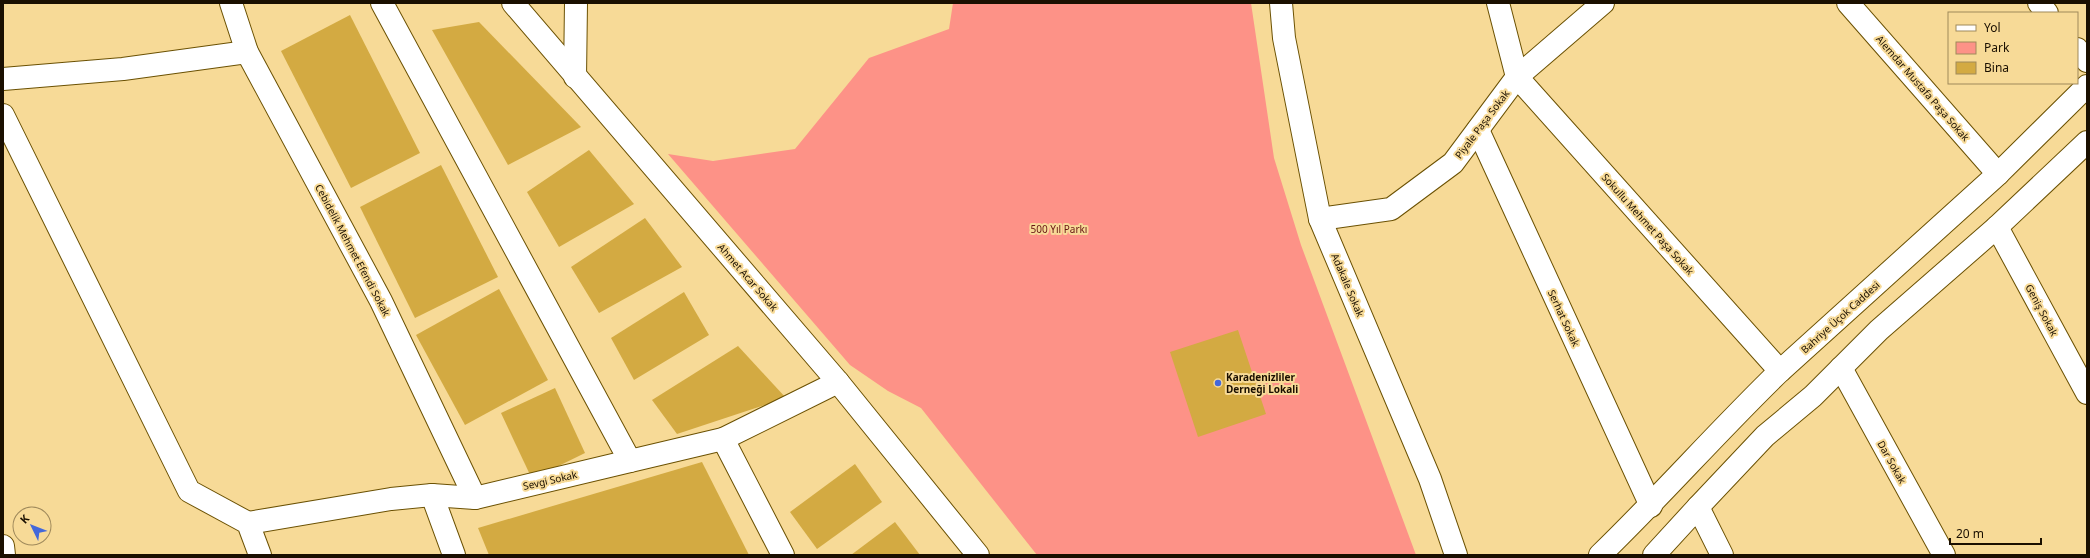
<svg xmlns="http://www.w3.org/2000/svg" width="2090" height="558" viewBox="0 0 2090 558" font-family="'Noto Sans',sans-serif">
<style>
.green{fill:#fd9287}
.building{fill:#d3aa42}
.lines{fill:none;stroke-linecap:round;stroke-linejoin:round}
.minor-casing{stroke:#6b5103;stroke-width:24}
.tertiary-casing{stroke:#6b5103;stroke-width:24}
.minor{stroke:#fff;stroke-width:22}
.tertiary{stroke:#fff;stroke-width:22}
.poi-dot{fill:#4368da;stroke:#f7da97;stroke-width:1.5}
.labels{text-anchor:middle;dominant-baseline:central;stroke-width:4;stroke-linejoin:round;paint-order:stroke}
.street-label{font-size:10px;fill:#1a0f00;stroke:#f7da97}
.park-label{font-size:10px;fill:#661513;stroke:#f7da97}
.poi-label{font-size:10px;font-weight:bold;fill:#1a0f00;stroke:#f7da97;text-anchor:start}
</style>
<rect width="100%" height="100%" fill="#f7da97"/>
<!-- green -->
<path class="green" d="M 953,3 L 1251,3 L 1274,158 L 1301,245 L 1416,555 L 1037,555 L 921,408 L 888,391 L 850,365 L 668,154 L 713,161 L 795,149 L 869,58 L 949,29 Z"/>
<!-- building -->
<g class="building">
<path d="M 350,15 L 420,153 L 351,188 L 281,51 Z"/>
<path d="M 479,22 L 581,127 L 508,165 L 432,30 Z"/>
<path d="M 589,150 L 634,204 L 559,247 L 527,192 Z"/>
<path d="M 441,165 L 498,277 L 415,318 L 360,207 Z"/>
<path d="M 645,218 L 682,267 L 599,313 L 571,267 Z"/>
<path d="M 499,289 L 548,380 L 465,425 L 416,335 Z"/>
<path d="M 684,292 L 709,335 L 634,380 L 611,338 Z"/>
<path d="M 1238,330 L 1266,414 L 1198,437 L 1170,352 Z"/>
<path d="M 738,346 L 786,398 L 677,434 L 652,400 Z"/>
<path d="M 555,388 L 585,453 L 532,479 L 501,413 Z"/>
<path d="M 702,462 L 749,555 L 489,555 L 478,528 Z"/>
<path d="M 855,464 L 882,502 L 817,549 L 790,512 Z"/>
<path d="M 895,522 L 920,555 L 851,555 Z"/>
</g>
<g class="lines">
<defs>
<g id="minor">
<path d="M 231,3 L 247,52 L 381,301 L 475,498"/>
<path d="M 382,3 L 630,461"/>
<path d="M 513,3 L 838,382 L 978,555"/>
<path d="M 1281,3 L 1284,38 L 1320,219 L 1430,479 L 1456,555"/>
<path d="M 1498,3 L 1517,77 L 1780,371"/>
<path d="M 1848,3 L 1998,174"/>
<path d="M 2039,3 L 2047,13"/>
<path d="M 2077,49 L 2087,61"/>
<path d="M 575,77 L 576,3"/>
<path d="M 3,79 L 123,69 L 247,52"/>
<path d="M 3,115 L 189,491 L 248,523 L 260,555"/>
<path d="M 1478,130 L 1651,506"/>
<path d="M 1320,219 L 1391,209 L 1453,163 L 1517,77 L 1603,3"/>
<path d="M 1997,227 L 2087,393"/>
<path d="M 1841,368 L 1944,555"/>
<path d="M 723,439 L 783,555"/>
<path d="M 432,495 L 454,555"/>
<path d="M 248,523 L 391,499 L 432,495 L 475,498 L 630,461 L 723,439 L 838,382"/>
<path d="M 3,546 L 4,555"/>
<path d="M 1654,555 L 1698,507 L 1722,555"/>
</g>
<g id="tertiary">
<path d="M 1698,507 L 1765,436 L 1813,396 L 1879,330 L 1997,227 L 2087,142"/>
<path d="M 1600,555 C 1662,495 1718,431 1780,371 L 1998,174 L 2087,86"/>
</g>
</defs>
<!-- minor casing -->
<use href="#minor" class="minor-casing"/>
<!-- tertiary casing -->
<use href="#tertiary" class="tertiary-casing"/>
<!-- minor -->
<use href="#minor" class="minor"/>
<!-- tertiary -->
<use href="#tertiary" class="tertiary"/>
</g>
<!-- markers -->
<circle class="poi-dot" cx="1218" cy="383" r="4"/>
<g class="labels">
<!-- street labels -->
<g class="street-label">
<text transform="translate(1923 88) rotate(49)">Alemdar Mustafa Paşa Sokak</text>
<text transform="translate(1482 124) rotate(-53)">Piyale Paşa Sokak</text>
<text transform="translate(1648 224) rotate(48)">Sokullu Mehmet Paşa Sokak</text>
<text transform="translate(353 250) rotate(62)">Cebidelik Mehmet Efendi Sokak</text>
<text transform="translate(748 277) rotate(49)">Ahmet Acar Sokak</text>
<text transform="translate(1348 285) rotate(67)">Adakale Sokak</text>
<text transform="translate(2042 310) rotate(62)">Geniş Sokak</text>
<text transform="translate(1840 317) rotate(-42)">Bahriye Üçok Caddesi</text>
<text transform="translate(1564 318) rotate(65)">Serhat Sokak</text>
<text transform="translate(1892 462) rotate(61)">Dar Sokak</text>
<text transform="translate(550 480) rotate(-13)">Sevgi Sokak</text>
</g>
<!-- park labels -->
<g class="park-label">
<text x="1059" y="229">500 Yıl Parkı</text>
</g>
<!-- poi labels -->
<g class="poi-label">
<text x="1226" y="377">Karadenizliler<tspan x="1226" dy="12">Derneği Lokali</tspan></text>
</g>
</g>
<!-- border -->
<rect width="2090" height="558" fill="none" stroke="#1a0f00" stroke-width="8"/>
<!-- legend -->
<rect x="1948" y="12" width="130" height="72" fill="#f7da97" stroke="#9f895b"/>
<rect x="1956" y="25" width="20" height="6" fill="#ffffff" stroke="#9f895b"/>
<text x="1984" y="32" font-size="12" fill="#1a0f00">Yol</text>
<rect x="1956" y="42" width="20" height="12" fill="#fd9287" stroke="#9f895b"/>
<text x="1984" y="52" font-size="12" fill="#1a0f00">Park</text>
<rect x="1956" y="62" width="20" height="12" fill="#d3aa42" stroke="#9f895b"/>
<text x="1984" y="72" font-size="12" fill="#1a0f00">Bina</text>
<!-- north arrow -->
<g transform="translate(32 526) rotate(313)"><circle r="19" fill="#f7da97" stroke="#9f895b"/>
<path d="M0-3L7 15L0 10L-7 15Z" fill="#4368da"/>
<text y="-6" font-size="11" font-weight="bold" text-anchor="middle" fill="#1a0f00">K</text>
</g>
<!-- scale -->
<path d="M1950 538v6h91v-6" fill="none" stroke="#1a0f00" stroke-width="2"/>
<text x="1956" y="538" font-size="12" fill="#1a0f00" stroke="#f7da97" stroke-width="3" paint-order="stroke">20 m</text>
</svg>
